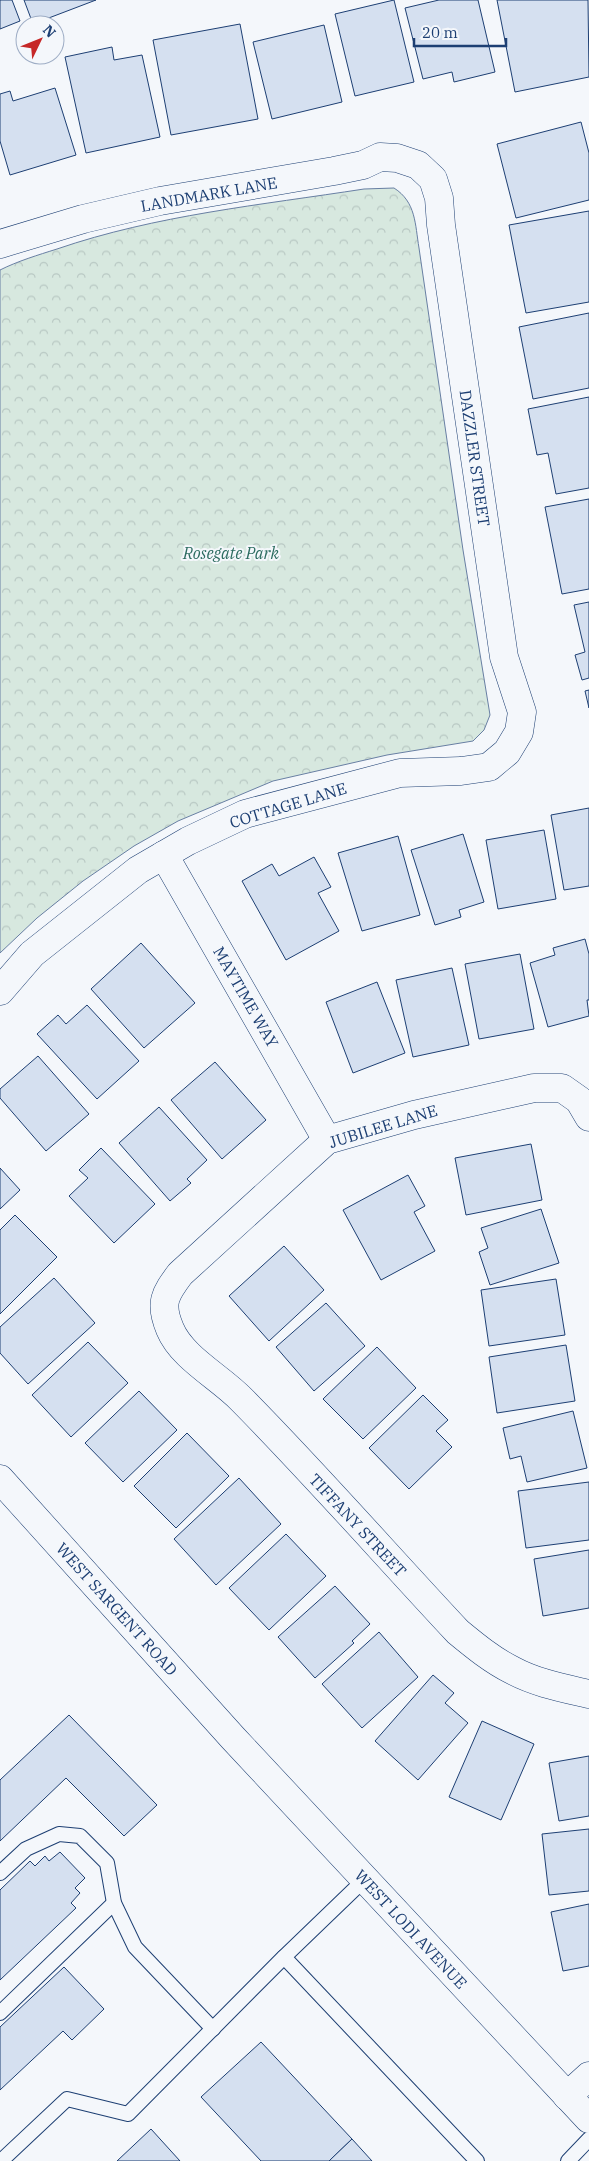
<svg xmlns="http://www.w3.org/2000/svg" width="589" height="2161" viewBox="0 0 589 2161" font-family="'IBM Plex Serif',serif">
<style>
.park{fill:url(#park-crowns);stroke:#687fa3}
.building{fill:#d5e0f0;stroke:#1d3f73}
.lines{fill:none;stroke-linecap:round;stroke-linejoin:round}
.lane-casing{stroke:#1d3f73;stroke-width:16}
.street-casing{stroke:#1d3f73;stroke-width:29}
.secondary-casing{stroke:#1d3f73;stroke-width:29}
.lane{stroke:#f4f7fb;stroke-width:14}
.street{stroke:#f4f7fb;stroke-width:28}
.secondary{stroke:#f4f7fb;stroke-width:28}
.labels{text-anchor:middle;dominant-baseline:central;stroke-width:4;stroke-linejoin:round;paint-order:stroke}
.street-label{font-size:16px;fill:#1d3f73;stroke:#f4f7fb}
.park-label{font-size:16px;font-style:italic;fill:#2c6c60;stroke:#f4f7fb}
</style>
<defs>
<pattern id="park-crowns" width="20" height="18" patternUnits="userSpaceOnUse" patternTransform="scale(1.25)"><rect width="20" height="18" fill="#d7e8df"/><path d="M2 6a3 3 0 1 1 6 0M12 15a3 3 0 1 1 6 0" fill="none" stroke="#b8c8c3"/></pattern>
</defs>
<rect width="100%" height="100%" fill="#f4f7fb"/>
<!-- park -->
<path class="park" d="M 394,188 C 416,202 415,224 419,248 L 463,550 L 490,715 L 484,730 L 473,741 L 387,755 L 273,781 L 178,821 L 134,846 L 83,881 L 37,918 L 0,953 L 0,270 C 18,261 38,255 57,249 C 156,215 261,205 364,189 Z"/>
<!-- building -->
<g class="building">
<path d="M 0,0 L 12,0 L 20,21 L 0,29 Z"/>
<path d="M 24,0 L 96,0 L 33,24 Z"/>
<path d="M 394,0 L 414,82 L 355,96 L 335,14 Z"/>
<path d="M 439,0 L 478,0 L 495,72 L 454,82 L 452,72 L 423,79 L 405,8 Z"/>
<path d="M 497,0 L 588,0 L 589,77 L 515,92 Z"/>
<path d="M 240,24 L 258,119 L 171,135 L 153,40 Z"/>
<path d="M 324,25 L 342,102 L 272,119 L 253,42 Z"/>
<path d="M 112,47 L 114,60 L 142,55 L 160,137 L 86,153 L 65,57 Z"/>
<path d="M 55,88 L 76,155 L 10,175 L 0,141 L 0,94 L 10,91 L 13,101 Z"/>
<path d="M 581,122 L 589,153 L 589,200 L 516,218 L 497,144 Z"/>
<path d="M 589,211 L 589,302 L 526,313 L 509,225 Z"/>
<path d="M 589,313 L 589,388 L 533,399 L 519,327 Z"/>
<path d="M 589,397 L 589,488 L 556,494 L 548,453 L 537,455 L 528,409 Z"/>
<path d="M 589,499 L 589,589 L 562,594 L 545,507 Z"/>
<path d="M 589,602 L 589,678 L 582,680 L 575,655 L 585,652 L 574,605 Z"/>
<path d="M 589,690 L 589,708 L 585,691 Z"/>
<path d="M 589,808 L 589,886 L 564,890 L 551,815 Z"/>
<path d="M 544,830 L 556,899 L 498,909 L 486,840 Z"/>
<path d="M 463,834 L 484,902 L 459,910 L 461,917 L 435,925 L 411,850 Z"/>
<path d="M 398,836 L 420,915 L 362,931 L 338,853 Z"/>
<path d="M 314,857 L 331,887 L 318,893 L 339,931 L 286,960 L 242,881 L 272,864 L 279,876 Z"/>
<path d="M 585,939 L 589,954 L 589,1000 L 587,1000 L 589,1016 L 548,1027 L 530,963 L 555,955 L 553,948 Z"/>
<path d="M 141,943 L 195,1003 L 144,1048 L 91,989 Z"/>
<path d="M 520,954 L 534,1029 L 479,1039 L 465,964 Z"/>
<path d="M 452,968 L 469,1045 L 413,1057 L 396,980 Z"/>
<path d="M 377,982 L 405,1053 L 353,1073 L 326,1002 Z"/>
<path d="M 87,1005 L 139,1061 L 97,1099 L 37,1034 L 58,1015 L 66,1024 Z"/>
<path d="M 38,1056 L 89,1114 L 46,1151 L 0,1098 L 0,1089 Z"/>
<path d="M 215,1062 L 266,1120 L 222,1159 L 171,1100 Z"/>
<path d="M 159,1107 L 207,1160 L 187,1179 L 191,1183 L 170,1201 L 119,1143 Z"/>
<path d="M 531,1144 L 542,1200 L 466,1215 L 455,1158 Z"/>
<path d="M 101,1148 L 155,1204 L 114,1243 L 69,1196 L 88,1178 L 79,1170 Z"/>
<path d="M 0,1168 L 20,1190 L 0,1209 Z"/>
<path d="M 408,1175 L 425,1206 L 414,1212 L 435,1251 L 381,1280 L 343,1210 Z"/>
<path d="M 541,1209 L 559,1263 L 490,1285 L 479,1252 L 488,1248 L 481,1228 Z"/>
<path d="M 15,1215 L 57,1257 L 0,1314 L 0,1230 Z"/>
<path d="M 284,1246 L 324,1290 L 269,1341 L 229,1296 Z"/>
<path d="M 54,1278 L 95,1323 L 28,1384 L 0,1353 L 0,1327 Z"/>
<path d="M 556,1279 L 565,1335 L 489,1346 L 481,1290 Z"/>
<path d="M 326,1303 L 365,1346 L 314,1391 L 276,1347 Z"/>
<path d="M 88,1342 L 128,1383 L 71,1437 L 32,1395 Z"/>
<path d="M 566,1345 L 575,1401 L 497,1413 L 489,1357 Z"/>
<path d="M 377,1347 L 416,1388 L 363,1439 L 323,1399 Z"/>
<path d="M 139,1391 L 177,1430 L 123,1482 L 85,1443 Z"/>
<path d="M 423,1395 L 448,1420 L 436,1431 L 452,1447 L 409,1489 L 369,1448 Z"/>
<path d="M 573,1411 L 587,1468 L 527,1482 L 521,1456 L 510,1459 L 503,1428 Z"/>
<path d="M 187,1433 L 229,1476 L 176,1528 L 134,1486 Z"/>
<path d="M 239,1478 L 281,1524 L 216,1585 L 174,1539 Z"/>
<path d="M 589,1482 L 589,1540 L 526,1548 L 518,1491 Z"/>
<path d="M 286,1534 L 326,1576 L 269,1630 L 229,1588 Z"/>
<path d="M 589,1550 L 589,1608 L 543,1616 L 534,1559 Z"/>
<path d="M 335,1586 L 370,1624 L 352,1641 L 354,1643 L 315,1678 L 278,1637 Z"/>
<path d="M 379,1632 L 418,1677 L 362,1728 L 322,1684 Z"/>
<path d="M 433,1675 L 454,1693 L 445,1703 L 468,1723 L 418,1780 L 375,1741 Z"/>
<path d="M 69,1715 L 157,1805 L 124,1836 L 66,1778 L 0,1841 L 0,1780 Z"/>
<path d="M 482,1721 L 534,1744 L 501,1820 L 449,1797 Z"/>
<path d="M 589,1756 L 589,1816 L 559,1821 L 549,1763 Z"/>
<path d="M 589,1829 L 589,1891 L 549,1895 L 542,1834 Z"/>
<path d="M 60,1852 L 85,1878 L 75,1888 L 80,1893 L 71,1903 L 76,1908 L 0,1980 L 0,1890 L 30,1861 L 35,1866 L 45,1856 L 49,1861 Z"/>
<path d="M 589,1904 L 589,1966 L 563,1971 L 551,1912 Z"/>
<path d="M 64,1967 L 104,2009 L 72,2040 L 63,2031 L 0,2090 L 0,2027 Z"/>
<path d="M 261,2042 L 352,2139 L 329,2161 L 261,2161 L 201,2097 Z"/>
<path d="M 151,2129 L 180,2161 L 117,2161 Z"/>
<path d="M 352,2139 L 372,2161 L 329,2161 Z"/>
</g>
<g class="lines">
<defs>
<g id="lane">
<path d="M 0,1873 L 26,1849 L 59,1834 L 80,1836 L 107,1863 L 114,1903 L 135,1947 L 213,2029"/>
<path d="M 284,1957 L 477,2161"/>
<path d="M 0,2013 L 114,1903"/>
<path d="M 1,2161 L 67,2099 L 128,2114 L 284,1957 L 364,1880"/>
<path d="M 568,2161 L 589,2139"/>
</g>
<g id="street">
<path d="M 0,244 L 83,219 L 160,201 L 334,171 L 363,165 L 380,157 L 397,158 L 418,165 L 433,179 L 439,198 L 441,225 L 504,657 L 522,712 L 519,732 L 507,752 L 489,767 L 461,771 L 400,773 L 245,814 L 188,841 L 138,870 L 32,954 L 0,991"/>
<path d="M 164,855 L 327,1140"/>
<path d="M 589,1117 L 579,1100 L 562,1088 L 534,1088 L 414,1115 L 327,1140 L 180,1274 C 165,1294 159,1303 170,1329 C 182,1358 220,1377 242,1400 C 316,1475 386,1555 458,1632 C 475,1646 492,1660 512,1670 C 536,1683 563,1688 589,1694"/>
<path d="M 567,2096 L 589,2076"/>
</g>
<path id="secondary" d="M 0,1479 L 233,1738 L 589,2119"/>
</defs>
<!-- lane casing -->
<use href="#lane" class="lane-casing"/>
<!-- street casing -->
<use href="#street" class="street-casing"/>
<!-- secondary casing -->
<use href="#secondary" class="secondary-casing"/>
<!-- lane -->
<use href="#lane" class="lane"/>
<!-- street -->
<use href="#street" class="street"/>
<!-- secondary -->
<use href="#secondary" class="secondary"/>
</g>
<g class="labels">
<!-- street labels -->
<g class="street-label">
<text transform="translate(209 194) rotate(-10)">LANDMARK LANE</text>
<text transform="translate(475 458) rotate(82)">DAZZLER STREET</text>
<text transform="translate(288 805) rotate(-17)">COTTAGE LANE</text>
<text transform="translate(246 997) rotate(60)">MAYTIME WAY</text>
<text transform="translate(383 1126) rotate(-17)">JUBILEE LANE</text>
<text transform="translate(358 1525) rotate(47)">TIFFANY STREET</text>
<text transform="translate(117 1609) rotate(48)">WEST SARGENT ROAD</text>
<text transform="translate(411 1929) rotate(47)">WEST LODI AVENUE</text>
</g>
<!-- park labels -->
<g class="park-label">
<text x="231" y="553">Rosegate Park</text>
</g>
</g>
<!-- north arrow -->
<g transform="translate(40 40) rotate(47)"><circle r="24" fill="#f4f7fb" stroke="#9eadc5"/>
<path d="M0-4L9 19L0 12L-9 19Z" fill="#c62828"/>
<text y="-8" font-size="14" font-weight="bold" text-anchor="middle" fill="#1d3f73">N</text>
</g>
<!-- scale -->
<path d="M414 38v8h92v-8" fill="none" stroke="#1d3f73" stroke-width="2.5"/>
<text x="422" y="38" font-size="15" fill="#1d3f73" stroke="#f4f7fb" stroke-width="4" paint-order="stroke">20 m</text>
</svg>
